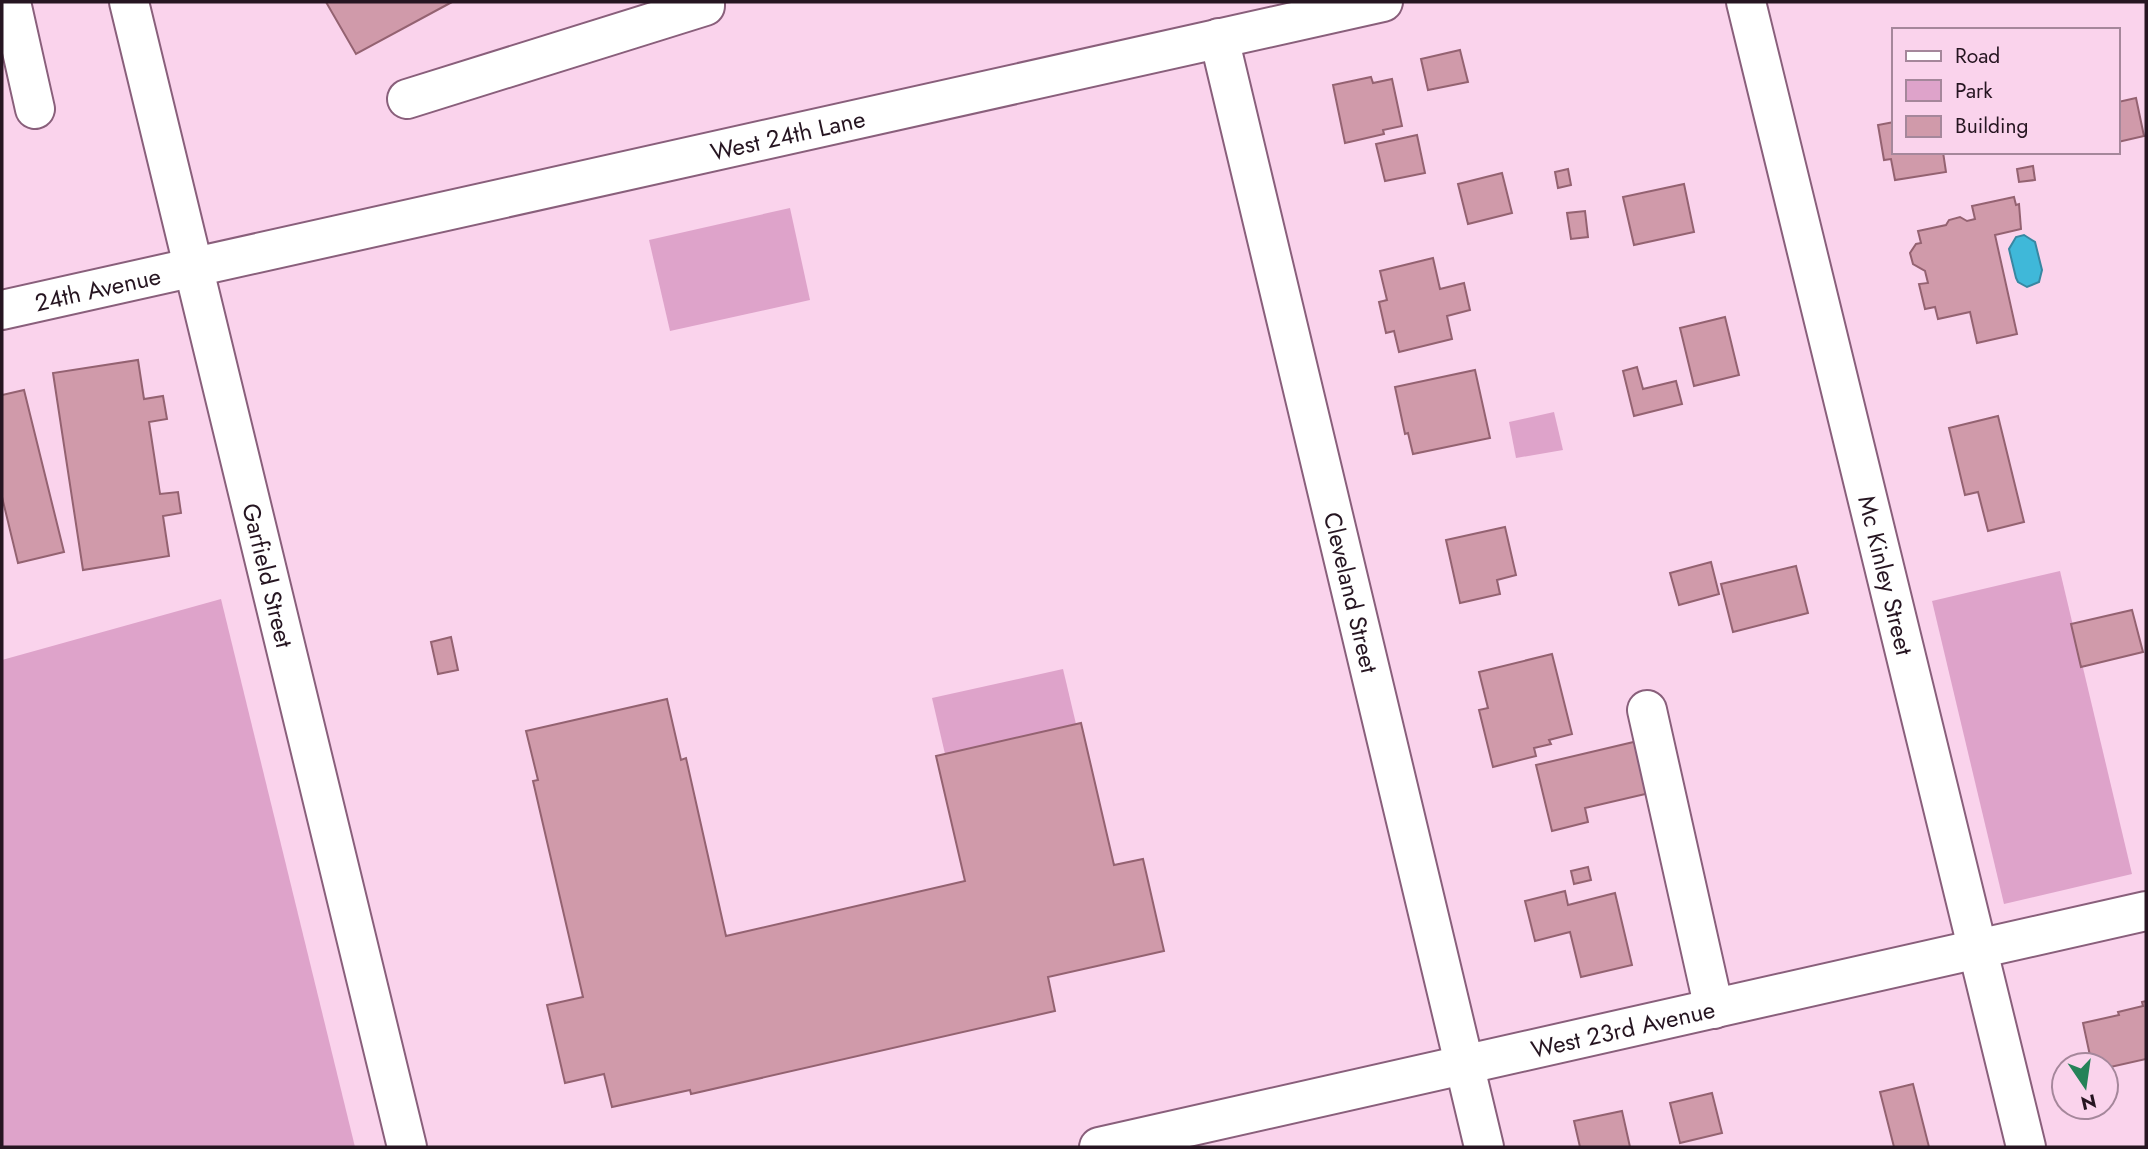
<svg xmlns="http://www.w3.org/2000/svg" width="2148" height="1149" viewBox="0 0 2148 1149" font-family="Jost,sans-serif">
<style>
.green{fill:#dea3ca}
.water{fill:#3fb8d9;stroke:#3887a2;stroke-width:2}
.building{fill:#d09aaa;stroke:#946271;stroke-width:2}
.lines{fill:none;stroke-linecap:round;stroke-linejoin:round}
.minor-casing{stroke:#895f7b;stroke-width:42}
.minor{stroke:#fff;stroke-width:38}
.labels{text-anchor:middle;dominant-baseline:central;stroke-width:5;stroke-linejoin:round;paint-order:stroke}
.street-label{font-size:24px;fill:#261521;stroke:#fad3ec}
</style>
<rect width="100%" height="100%" fill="#fad3ec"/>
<!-- green -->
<g class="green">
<path d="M 790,208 L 810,300 L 670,331 L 649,240 Z"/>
<path d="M 1554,412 L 1563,450 L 1516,458 L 1509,422 Z"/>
<path d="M 2060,571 L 2132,874 L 2004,904 L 1932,601 Z"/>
<path d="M 221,599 L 355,1147 L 2,1147 L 2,660 Z"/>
<path d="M 1063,669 L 1076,724 L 945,754 L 932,698 Z"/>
</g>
<!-- water -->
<path class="water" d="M 2024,235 L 2035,242 L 2042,270 L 2039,282 L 2027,287 L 2018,282 L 2016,278 L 2009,249 L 2016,237 Z"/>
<!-- building -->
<g class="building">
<path d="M 326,2 L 452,2 L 356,54 Z"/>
<path d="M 1460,50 L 1468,82 L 1428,90 L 1421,59 Z"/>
<path d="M 1371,77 L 1373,83 L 1392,79 L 1402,126 L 1383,130 L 1384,134 L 1345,143 L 1333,85 Z"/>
<path d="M 2136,98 L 2144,136 L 2118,142 L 2118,102 Z"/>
<path d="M 1894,122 L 1894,152 L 1943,152 L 1946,172 L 1895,180 L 1891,159 L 1884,160 L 1878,125 Z"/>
<path d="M 1417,135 L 1425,173 L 1385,181 L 1376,144 Z"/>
<path d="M 2033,166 L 2035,180 L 2019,182 L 2017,169 Z"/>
<path d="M 1568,169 L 1571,185 L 1558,188 L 1555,172 Z"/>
<path d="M 1502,173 L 1512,213 L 1468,224 L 1458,184 Z"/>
<path d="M 1684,184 L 1694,232 L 1634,245 L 1623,197 Z"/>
<path d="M 2014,197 L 2016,205 L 2019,204 L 2021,229 L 1995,235 L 2017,334 L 1977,343 L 1970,312 L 1938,319 L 1935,307 L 1925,309 L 1919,284 L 1928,283 L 1925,271 L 1913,264 L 1910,253 L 1916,244 L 1921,243 L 1918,231 L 1946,225 L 1949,220 L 1960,217 L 1967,221 L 1975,219 L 1972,206 Z"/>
<path d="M 1585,211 L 1588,237 L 1571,239 L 1567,213 Z"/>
<path d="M 1433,258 L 1440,289 L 1464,283 L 1470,310 L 1447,316 L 1452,339 L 1399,352 L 1394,331 L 1386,333 L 1379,302 L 1387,300 L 1380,271 Z"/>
<path d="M 1725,317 L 1739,375 L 1694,386 L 1680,328 Z"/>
<path d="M 138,360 L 144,399 L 163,396 L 167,419 L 149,422 L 160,494 L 178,492 L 181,513 L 163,516 L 169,556 L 83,570 L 53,373 Z"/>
<path d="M 1637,367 L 1643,389 L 1676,381 L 1682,404 L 1634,416 L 1623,371 Z"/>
<path d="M 1475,370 L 1490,438 L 1413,454 L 1408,433 L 1405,434 L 1395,387 Z"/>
<path d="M 24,390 L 64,552 L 18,563 L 2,497 L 2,395 Z"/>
<path d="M 1998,416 L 2024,522 L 1988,531 L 1978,492 L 1965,495 L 1949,428 Z"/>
<path d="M 1505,527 L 1516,575 L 1497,580 L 1500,594 L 1460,603 L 1446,540 Z"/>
<path d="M 1711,562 L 1719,594 L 1679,605 L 1670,573 Z"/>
<path d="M 1796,566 L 1808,613 L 1733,632 L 1721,584 Z"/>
<path d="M 2132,610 L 2143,652 L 2081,667 L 2071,624 Z"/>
<path d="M 451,637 L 458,670 L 438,674 L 431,642 Z"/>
<path d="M 1552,654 L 1572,734 L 1549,740 L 1551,744 L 1534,748 L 1536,756 L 1493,767 L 1479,710 L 1488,708 L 1479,672 Z"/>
<path d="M 667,699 L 681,760 L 686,758 L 726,936 L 965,881 L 936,756 L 1081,723 L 1114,865 L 1143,859 L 1164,951 L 1048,977 L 1055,1011 L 691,1094 L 690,1090 L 612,1107 L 604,1074 L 565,1083 L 547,1005 L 583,997 L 533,781 L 538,780 L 526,731 Z"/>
<path d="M 1642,740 L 1654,792 L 1585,808 L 1588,822 L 1552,831 L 1536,765 Z"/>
<path d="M 1588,867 L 1591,880 L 1574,884 L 1571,871 Z"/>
<path d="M 1565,891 L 1568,905 L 1615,893 L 1632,965 L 1581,977 L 1570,932 L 1535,941 L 1525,901 Z"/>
<path d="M 2146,1001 L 2146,1059 L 2106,1068 L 2106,1065 L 2092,1065 L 2083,1023 L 2119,1015 L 2118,1012 L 2143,1006 L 2142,1002 Z"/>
<path d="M 1913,1084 L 1929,1147 L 1894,1147 L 1880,1092 Z"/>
<path d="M 1712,1093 L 1722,1133 L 1680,1143 L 1670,1103 Z"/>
<path d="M 1622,1111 L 1630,1147 L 1580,1147 L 1574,1121 Z"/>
</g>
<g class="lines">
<defs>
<g id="minor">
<path d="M 11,2 L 35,109"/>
<path id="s1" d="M 129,2 L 407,1147"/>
<path id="s2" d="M 1746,2 L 2026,1147"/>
<path id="s3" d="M 1219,38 L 1484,1147"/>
<path d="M 407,99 L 705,6 L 705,2"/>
<path id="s4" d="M 2,310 L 1383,2"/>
<path d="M 1647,710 L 1714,1009"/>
<path id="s5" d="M 1099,1147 L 2146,911"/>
</g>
</defs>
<!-- minor casing -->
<use href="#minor" class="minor-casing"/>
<!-- minor -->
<use href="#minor" class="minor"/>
</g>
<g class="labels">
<!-- street labels -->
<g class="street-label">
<text stroke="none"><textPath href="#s4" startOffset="805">West 24th Lane</textPath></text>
<text stroke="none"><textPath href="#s4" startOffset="98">24th Avenue</textPath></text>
<text stroke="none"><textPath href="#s1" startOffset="590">Garfield Street</textPath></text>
<text stroke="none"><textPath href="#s2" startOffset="590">Mc Kinley Street</textPath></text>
<text stroke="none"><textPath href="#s3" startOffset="570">Cleveland Street</textPath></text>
<text stroke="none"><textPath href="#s5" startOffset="537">West 23rd Avenue</textPath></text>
</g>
</g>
<!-- border -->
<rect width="2148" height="1149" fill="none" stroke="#261521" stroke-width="7"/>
<!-- legend -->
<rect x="1892" y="28" width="228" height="126" fill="#fad3ec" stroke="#a5879b" stroke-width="2"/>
<rect x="1906" y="51" width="35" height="10" fill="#ffffff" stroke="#a5879b" stroke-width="2"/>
<text x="1955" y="63" font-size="21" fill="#261521">Road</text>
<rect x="1906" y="80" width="35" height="21" fill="#dea3ca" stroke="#a5879b" stroke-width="2"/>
<text x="1955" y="98" font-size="21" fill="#261521">Park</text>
<rect x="1906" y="116" width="35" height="21" fill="#d09aaa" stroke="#a5879b" stroke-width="2"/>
<text x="1955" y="133" font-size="21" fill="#261521">Building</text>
<!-- north arrow -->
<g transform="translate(2085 1086) rotate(167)"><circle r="33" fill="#fad3ec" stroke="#a5879b" stroke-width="2"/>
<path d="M0-5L12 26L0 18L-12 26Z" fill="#258258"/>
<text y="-10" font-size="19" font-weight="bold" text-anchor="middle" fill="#261521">N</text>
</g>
</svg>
